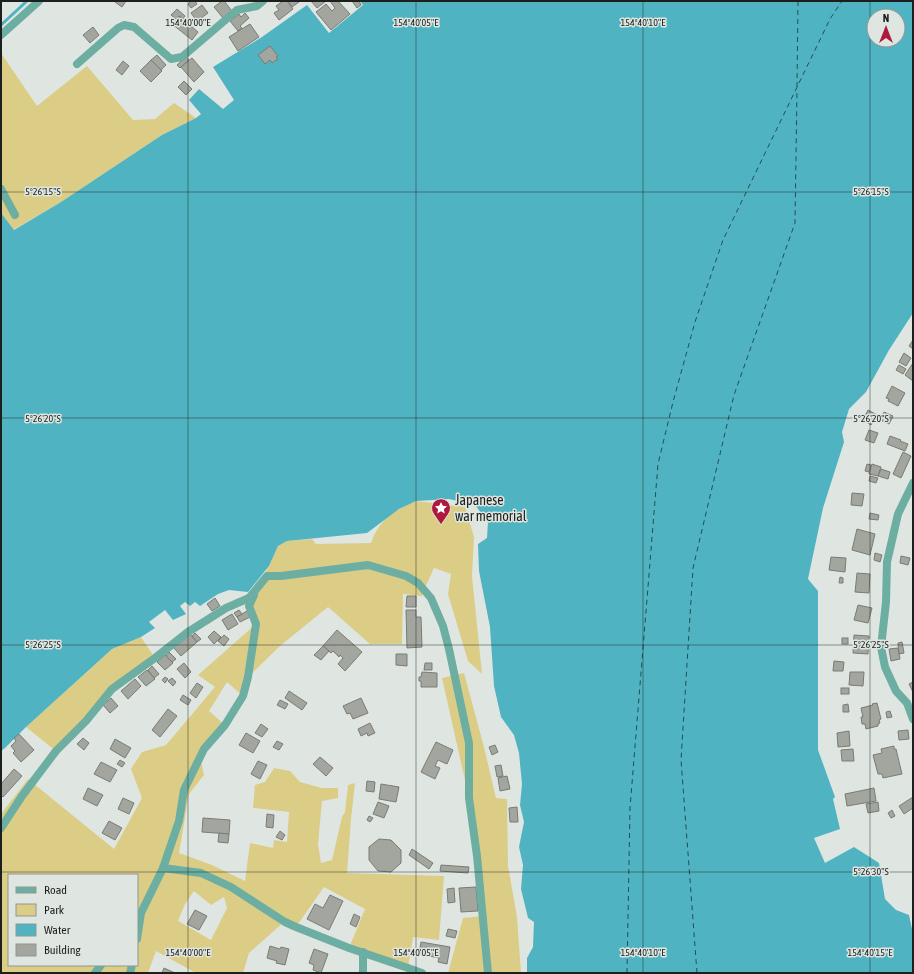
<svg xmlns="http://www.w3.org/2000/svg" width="914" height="974" viewBox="0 0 914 974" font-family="'Asap Condensed',sans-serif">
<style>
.green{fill:#dbcd86;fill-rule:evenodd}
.water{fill:#4fb3c2;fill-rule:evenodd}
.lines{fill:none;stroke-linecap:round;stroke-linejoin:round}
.stream{stroke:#4fb3c2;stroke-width:3}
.ferry{stroke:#234f56;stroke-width:1;stroke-dasharray:5 4;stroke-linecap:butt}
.building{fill:#a3a69f;stroke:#797c75}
.street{stroke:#6caea2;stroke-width:8}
.ticks{fill:none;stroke:#1c1f1d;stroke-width:1;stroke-opacity:0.45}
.labels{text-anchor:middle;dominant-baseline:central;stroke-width:3;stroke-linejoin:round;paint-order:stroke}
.poi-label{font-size:14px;fill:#1c1f1d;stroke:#dfe6e1;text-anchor:start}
.ticks-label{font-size:10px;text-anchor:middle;fill:#1c1f1d;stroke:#dfe6e1;stroke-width:3;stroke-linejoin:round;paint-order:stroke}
</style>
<rect width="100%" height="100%" fill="#dfe6e1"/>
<!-- green -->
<g class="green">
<path d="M 1,53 L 37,106 L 87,66 L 133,120 L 155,119 L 174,103 L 196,118 L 162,135 L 61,202 L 13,230 L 1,213 Z"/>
<path d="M 416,501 L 465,507 L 474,537 L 472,576 L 482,674 L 468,661 L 448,594 L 451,574 L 434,568 L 424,590 L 422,596 L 403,594 L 402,644 L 370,644 L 328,607 L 280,646 L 248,677 L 243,696 L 227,682 L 209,711 L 225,725 L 200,756 L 204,775 L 189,794 L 179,853 L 212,865 L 245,881 L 250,843 L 273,848 L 274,840 L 287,842 L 289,812 L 253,808 L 255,785 L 265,782 L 274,768 L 290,771 L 300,782 L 322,788 L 338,788 L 338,798 L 322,801 L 318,844 L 321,863 L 332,860 L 342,817 L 345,812 L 348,785 L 355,783 L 351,819 L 347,873 L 444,876 L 439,940 L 413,937 L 408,968 L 349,948 L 365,909 L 324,887 L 296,927 L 284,922 L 249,953 L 243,973 L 196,973 L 156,951 L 148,973 L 1,973 L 1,814 L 28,779 L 114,849 L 142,798 L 131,769 L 142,752 L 166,745 L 215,687 L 198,675 L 256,624 L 249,606 L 257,587 L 269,566 L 278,546 L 287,541 L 312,539 L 316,544 L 371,543 C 380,518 394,511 416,501 ZM 9,875 L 137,875 L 137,965 L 9,965 ZM 194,891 L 211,905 L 224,897 L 227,908 L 211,940 L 178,921 L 185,904 Z"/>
<path d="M 141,637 L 155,658 L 112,689 L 56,751 L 26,727 L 112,649 Z"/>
<path d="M 464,673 L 484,747 L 496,798 L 507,799 L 508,866 L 517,917 L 521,973 L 448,973 L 463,918 L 483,916 L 469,798 L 442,678 Z"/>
</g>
<!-- water -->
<path class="water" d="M 360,1 L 913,1 L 913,313 L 889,350 L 866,392 L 849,409 L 842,432 L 844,442 L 823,508 L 808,579 L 818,591 L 818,750 L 835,797 L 833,799 L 840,829 L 814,838 L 825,863 L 854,847 L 879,863 L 885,899 L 896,910 L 909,915 L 912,929 L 913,929 L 913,973 L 527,973 L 527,958 L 533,947 L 534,922 L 528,918 L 521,889 L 523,865 L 519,847 L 524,822 L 520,805 L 522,784 L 519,753 L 514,735 L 501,717 L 494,686 L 490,627 L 479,571 L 478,544 L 487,538 L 488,522 L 475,505 L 449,499 L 416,501 L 399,509 L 367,533 L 287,541 L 278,546 L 269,566 L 248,592 L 229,590 L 218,594 L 200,606 L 195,602 L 190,606 L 185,602 L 180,606 L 186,614 L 173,620 L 165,610 L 149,622 L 155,628 L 141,637 L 112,649 L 26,727 L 5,748 L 1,751 L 1,213 L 14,230 L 61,202 L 162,135 L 196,118 L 201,114 L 189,100 L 199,89 L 223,109 L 234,100 L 213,67 L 262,37 L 307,5 L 329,33 L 363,5 ZM 874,16 L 898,16 L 898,40 L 874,40 Z"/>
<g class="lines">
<!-- stream -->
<path class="stream" d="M 1,25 L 27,1"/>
<!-- ferry -->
<g class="ferry">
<path d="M 797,87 L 798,1"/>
<path d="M 627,973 L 630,808 L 658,464 L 673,402 L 695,322 L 723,240 L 830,19 L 842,1"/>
<path d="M 697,973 L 681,760 L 693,568 L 734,395 L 795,223 L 797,90"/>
</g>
</g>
<!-- building -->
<g class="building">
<path d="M 116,1 L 126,1 L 122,7 L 115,2 Z"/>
<path d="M 192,1 L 195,1 L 197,4 L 191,8 L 188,4 Z"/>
<path d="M 222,1 L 224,1 L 232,11 L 223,18 L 214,7 Z"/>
<path d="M 283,1 L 287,1 L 293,9 L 279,20 L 274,13 L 279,10 L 276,6 Z"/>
<path d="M 288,1 L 298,1 L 299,2 L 292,7 Z"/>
<path d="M 311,1 L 326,1 L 317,8 Z"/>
<path d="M 330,1 L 338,1 L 350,14 L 331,30 L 316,12 L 326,4 L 332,11 L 335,8 Z"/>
<path d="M 352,1 L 359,1 L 361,5 L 357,8 Z"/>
<path d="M 202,5 L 208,13 L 197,21 L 191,13 Z"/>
<path d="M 177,9 L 185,16 L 183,19 L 179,16 L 176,19 L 171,15 Z"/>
<path d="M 245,13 L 249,18 L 240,26 L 242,28 L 238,31 L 230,21 L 239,14 L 241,17 Z"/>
<path d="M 179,16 L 198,32 L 192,40 L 172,24 Z"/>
<path d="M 250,24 L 259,37 L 238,51 L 229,37 Z"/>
<path d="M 93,27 L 99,35 L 90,43 L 83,35 Z"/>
<path d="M 270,46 L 278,56 L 276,57 L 278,59 L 272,63 L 270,60 L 265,64 L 258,55 Z"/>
<path d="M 157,55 L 166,65 L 161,70 L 151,60 Z"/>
<path d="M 186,57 L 189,60 L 180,68 L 177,65 Z"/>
<path d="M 192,58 L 204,72 L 194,82 L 181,67 Z"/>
<path d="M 151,60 L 162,71 L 151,82 L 140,71 Z"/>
<path d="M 123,61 L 129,66 L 122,75 L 116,70 Z"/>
<path d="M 184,81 L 192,89 L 186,95 L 178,87 Z"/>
<path d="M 913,340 L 913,349 L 909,346 Z"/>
<path d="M 904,353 L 911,358 L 906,366 L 899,362 Z"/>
<path d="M 913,363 L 913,381 L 905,375 Z"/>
<path d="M 899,365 L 906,369 L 903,374 L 896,370 Z"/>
<path d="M 892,386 L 905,393 L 898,406 L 888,401 L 889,399 L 886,398 Z"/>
<path d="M 868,410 L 877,415 L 871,425 L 863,420 Z"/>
<path d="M 884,412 L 893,416 L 889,424 L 880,420 Z"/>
<path d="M 869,430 L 878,433 L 874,443 L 865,440 Z"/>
<path d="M 890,436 L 901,440 L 900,441 L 908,444 L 905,451 L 887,444 Z"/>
<path d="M 903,452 L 911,456 L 901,478 L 893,474 Z"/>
<path d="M 867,464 L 871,465 L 869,472 L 865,471 Z"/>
<path d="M 872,464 L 881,467 L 878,476 L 869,474 Z"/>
<path d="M 881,469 L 890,472 L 888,479 L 878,476 Z"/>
<path d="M 870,476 L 878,478 L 876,483 L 869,481 Z"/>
<path d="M 852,493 L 864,494 L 862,506 L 851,505 Z"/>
<path d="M 870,513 L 879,515 L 878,520 L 869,519 Z"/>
<path d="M 857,529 L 875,534 L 870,555 L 852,550 Z"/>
<path d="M 875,553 L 882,555 L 880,562 L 874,560 Z"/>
<path d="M 901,556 L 910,558 L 908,565 L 900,563 Z"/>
<path d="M 831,557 L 846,558 L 845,572 L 829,570 Z"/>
<path d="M 857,573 L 870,574 L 869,593 L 855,592 Z"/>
<path d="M 840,577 L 843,578 L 843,583 L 839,583 Z"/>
<path d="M 407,596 L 416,596 L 416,607 L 406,607 Z"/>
<path d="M 215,598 L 220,606 L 212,611 L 207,604 Z"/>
<path d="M 858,605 L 872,608 L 868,623 L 854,620 Z"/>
<path d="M 239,610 L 242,614 L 237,617 L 234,613 Z"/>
<path d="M 406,610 L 416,610 L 416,617 L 421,617 L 422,647 L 407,648 Z"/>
<path d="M 247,611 L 250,617 L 240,622 L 237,617 Z"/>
<path d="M 232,614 L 238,624 L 228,630 L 222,620 Z"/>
<path d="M 337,630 L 362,652 L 345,671 L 338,664 L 343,658 L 340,655 L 339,657 L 333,651 L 331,653 L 323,646 Z"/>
<path d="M 214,631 L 221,637 L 214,644 L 208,637 Z"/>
<path d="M 189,633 L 197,642 L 181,656 L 173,647 Z"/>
<path d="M 195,633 L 201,639 L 197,642 L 192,636 Z"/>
<path d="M 224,635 L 229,639 L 224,646 L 218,641 Z"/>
<path d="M 854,635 L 869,636 L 868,654 L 853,653 Z"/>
<rect x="842" y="638" width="6" height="6"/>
<path d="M 902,642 L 904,653 L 899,654 L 898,643 Z"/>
<path d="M 323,646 L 329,651 L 321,660 L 314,655 Z"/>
<path d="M 898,648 L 900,659 L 891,661 L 889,649 Z"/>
<path d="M 169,652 L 176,659 L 172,662 L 166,656 Z"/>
<path d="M 396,654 L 407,654 L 407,666 L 396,665 Z"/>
<path d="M 165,655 L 173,663 L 165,670 L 157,662 Z"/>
<path d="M 834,661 L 844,662 L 843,671 L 833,671 Z"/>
<path d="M 184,663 L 191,672 L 185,678 L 177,669 Z"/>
<path d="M 425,663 L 432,663 L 432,670 L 424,670 Z"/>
<path d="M 152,666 L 159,674 L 154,678 L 148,670 Z"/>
<path d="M 147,670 L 155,679 L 146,686 L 138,677 Z"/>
<path d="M 422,672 L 437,673 L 437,687 L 421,687 L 421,681 L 419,681 L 419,677 L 421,677 Z"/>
<path d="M 850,672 L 864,672 L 863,686 L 849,685 Z"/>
<path d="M 165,677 L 168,679 L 165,683 L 162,680 Z"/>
<path d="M 172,678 L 176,682 L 173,686 L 168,681 Z"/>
<path d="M 135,679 L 141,686 L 128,699 L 121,691 Z"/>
<path d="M 913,682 L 913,692 L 909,684 Z"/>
<path d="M 197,683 L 203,687 L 196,698 L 190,693 Z"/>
<rect x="841" y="688" width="8" height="6"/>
<path d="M 289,691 L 307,703 L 302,710 L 285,698 Z"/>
<path d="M 183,695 L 191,700 L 188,705 L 180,700 Z"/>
<path d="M 111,698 L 118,706 L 110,713 L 103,705 Z"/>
<path d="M 361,698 L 368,713 L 353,719 L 350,713 L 347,714 L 343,706 Z"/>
<path d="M 280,700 L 288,704 L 285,709 L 277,705 Z"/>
<path d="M 877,703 L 881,719 L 879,720 L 880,723 L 878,724 L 878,726 L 866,729 L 865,724 L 862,724 L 861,717 L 863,717 L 861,708 L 873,705 L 872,704 Z"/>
<path d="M 848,704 L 849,712 L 843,712 L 843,705 Z"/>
<path d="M 168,709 L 177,716 L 160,737 L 152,730 Z"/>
<path d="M 890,711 L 892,717 L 887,718 L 886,712 Z"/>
<path d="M 370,723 L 375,733 L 368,736 L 367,733 L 361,736 L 358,729 Z"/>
<path d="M 261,724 L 268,729 L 262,737 L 255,733 Z"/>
<path d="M 908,730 L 909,739 L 899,740 L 898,731 Z"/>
<path d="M 849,731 L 850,746 L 838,747 L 837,733 Z"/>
<path d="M 246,733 L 260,741 L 253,753 L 239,745 Z"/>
<path d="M 19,734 L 34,750 L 21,762 L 13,753 L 15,751 L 11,746 L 16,741 L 14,738 Z"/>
<path d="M 83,738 L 89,743 L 84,750 L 77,744 Z"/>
<path d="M 115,739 L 131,748 L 125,758 L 110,749 Z"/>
<path d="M 277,741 L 283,744 L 279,750 L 273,747 Z"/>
<path d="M 436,742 L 453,750 L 447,764 L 438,760 L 435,766 L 440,768 L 435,779 L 421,772 Z"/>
<path d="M 495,745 L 498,752 L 492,755 L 489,747 Z"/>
<path d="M 894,746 L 894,749 L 896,749 L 902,774 L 883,778 L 882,774 L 878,774 L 873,755 L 882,753 L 881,749 Z"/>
<path d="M 853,749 L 854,761 L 842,761 L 841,750 Z"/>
<path d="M 320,757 L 333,768 L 326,776 L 313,764 Z"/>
<path d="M 120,760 L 125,763 L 122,767 L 117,764 Z"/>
<path d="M 258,761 L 267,765 L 260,779 L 251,774 Z"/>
<path d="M 101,762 L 117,770 L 110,782 L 94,774 Z"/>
<path d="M 501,765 L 503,776 L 497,777 L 495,766 Z"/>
<path d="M 14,769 L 22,776 L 3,797 L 1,795 L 1,784 Z"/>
<path d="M 507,776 L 510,789 L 500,791 L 498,778 Z"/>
<path d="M 367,781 L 375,782 L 374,792 L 366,791 Z"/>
<path d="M 381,784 L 399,787 L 396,802 L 379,799 Z"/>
<path d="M 88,788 L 103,795 L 97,806 L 83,799 Z"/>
<path d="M 874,788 L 876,801 L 847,806 L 845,794 Z"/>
<path d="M 913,797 L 913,808 L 904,814 L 899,806 Z"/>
<path d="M 123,798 L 134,803 L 129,814 L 118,809 Z"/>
<path d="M 378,802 L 389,806 L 384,818 L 373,814 Z"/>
<path d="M 878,802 L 879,811 L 868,813 L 866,804 Z"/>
<path d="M 517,807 L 518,822 L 510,822 L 509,808 Z"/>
<path d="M 892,810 L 895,816 L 891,818 L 888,813 Z"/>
<path d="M 267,814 L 274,815 L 273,828 L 266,827 Z"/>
<path d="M 369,816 L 373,818 L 370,822 L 367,820 Z"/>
<path d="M 203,818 L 230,820 L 229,834 L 202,832 Z"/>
<path d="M 109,821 L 122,828 L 115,840 L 102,833 Z"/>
<path d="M 280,831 L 285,835 L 282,840 L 276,837 Z"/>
<path d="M 219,833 L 229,834 L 228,843 L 218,842 Z"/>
<path d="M 379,839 L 391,840 L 401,850 L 401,863 L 391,872 L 378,871 L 369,860 L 369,847 Z"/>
<path d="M 412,849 L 433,863 L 429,869 L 409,855 Z"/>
<path d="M 441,865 L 469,867 L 468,873 L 440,871 Z"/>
<path d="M 476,887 L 478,911 L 461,912 L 459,888 Z"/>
<path d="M 454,888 L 455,902 L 448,903 L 447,889 Z"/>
<path d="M 330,895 L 343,901 L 329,930 L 307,919 L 315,904 L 323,908 Z"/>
<path d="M 195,910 L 207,916 L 199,930 L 187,924 Z"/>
<path d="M 354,914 L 360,917 L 356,927 L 350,924 Z"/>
<path d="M 448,929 L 457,931 L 455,938 L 446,936 Z"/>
<path d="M 421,942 L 450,947 L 447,964 L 438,962 L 439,958 L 419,954 Z"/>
<path d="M 270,946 L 280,949 L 281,947 L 289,949 L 285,965 L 276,963 L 277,961 L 267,958 Z"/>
<path d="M 314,949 L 328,954 L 321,973 L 313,970 L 314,965 L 309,963 Z"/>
<path d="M 164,968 L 175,973 L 162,973 Z"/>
</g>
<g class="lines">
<!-- street -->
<g class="street">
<path d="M 1,35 L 39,1"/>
<path d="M 77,64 L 118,28 L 124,25 L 134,27 L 171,59 L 182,57 L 237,10 L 257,6 L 263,1"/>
<path d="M 1,189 L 15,215"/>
<path d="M 913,483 L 898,514 L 887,562 L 886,602 L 881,647 L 885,667 L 896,691 L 907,703 L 913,719"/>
<path d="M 1,828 L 22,796 L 56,751 L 86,721 L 112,689 L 155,658 L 188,632 L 226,608 L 249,598 L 267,576 L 281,576 L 368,565 L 406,576 L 418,583 L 431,598 L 443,626 L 449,649 L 469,743 L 469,798 L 477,856 L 488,973"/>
<path d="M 163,868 L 201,873 L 231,887 L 285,922 L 296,927 L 349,948 L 408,968 L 422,973"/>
<path d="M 137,918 L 141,913 L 163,868 L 179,821 L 184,790 L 204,749 L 225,725 L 243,696 L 248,677 L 256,624 L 249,606 L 254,595"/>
<path d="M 137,939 L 141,913"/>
<path d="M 95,973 L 101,965"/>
<path d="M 130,973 L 132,965"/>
<path d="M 363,973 L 363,952"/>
</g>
</g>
<!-- ticks -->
<path class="ticks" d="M 188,1 L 188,973M 416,1 L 416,973M 643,1 L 643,973M 870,1 L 870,973M 1,192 L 913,192M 1,418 L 913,418M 1,645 L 913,645M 1,872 L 913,872"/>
<!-- icons -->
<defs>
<symbol id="sight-pin" viewBox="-11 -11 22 30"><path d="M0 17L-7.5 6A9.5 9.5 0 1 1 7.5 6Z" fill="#ae1a3d" stroke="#dfe6e1"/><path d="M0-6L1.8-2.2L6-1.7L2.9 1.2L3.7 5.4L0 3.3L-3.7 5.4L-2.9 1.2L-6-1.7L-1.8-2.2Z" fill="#fff"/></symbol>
</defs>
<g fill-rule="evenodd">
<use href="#sight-pin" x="430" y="497" width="22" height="30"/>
</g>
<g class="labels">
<!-- poi labels -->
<g class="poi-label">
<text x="455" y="500">Japanese<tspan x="455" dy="16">war memorial</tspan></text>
</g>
</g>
<g class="ticks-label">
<text x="188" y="26">154°40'00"E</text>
<text x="416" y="26">154°40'05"E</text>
<text x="643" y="26">154°40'10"E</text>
<text x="43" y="195">5°26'15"S</text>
<text x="871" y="195">5°26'15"S</text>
<text x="43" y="422">5°26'20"S</text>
<text x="871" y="422">5°26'20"S</text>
<text x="43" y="648">5°26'25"S</text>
<text x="871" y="648">5°26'25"S</text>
<text x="871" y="875">5°26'30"S</text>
<text x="188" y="956">154°40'00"E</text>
<text x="416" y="956">154°40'05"E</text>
<text x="643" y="956">154°40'10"E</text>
<text x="870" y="956">154°40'15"E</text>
</g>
<!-- border -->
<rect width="914" height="974" fill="none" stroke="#1c1f1d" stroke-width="4"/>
<!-- legend -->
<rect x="8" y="874" width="130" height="92" fill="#dfe6e1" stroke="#919693"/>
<rect x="16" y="887" width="20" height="6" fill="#6caea2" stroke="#919693"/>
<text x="44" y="894" font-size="12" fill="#1c1f1d">Road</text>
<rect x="16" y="904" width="20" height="12" fill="#dbcd86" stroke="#919693"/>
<text x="44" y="914" font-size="12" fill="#1c1f1d">Park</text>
<rect x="16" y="924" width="20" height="12" fill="#4fb3c2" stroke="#919693"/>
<text x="44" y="934" font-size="12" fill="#1c1f1d">Water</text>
<rect x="16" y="944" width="20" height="12" fill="#a3a69f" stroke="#919693"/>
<text x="44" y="954" font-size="12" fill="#1c1f1d">Building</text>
<!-- north arrow -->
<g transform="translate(886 28)"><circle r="19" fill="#dfe6e1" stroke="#919693"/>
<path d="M0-3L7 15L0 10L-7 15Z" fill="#ae1a3d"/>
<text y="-6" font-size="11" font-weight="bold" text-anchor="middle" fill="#1c1f1d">N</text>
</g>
</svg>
